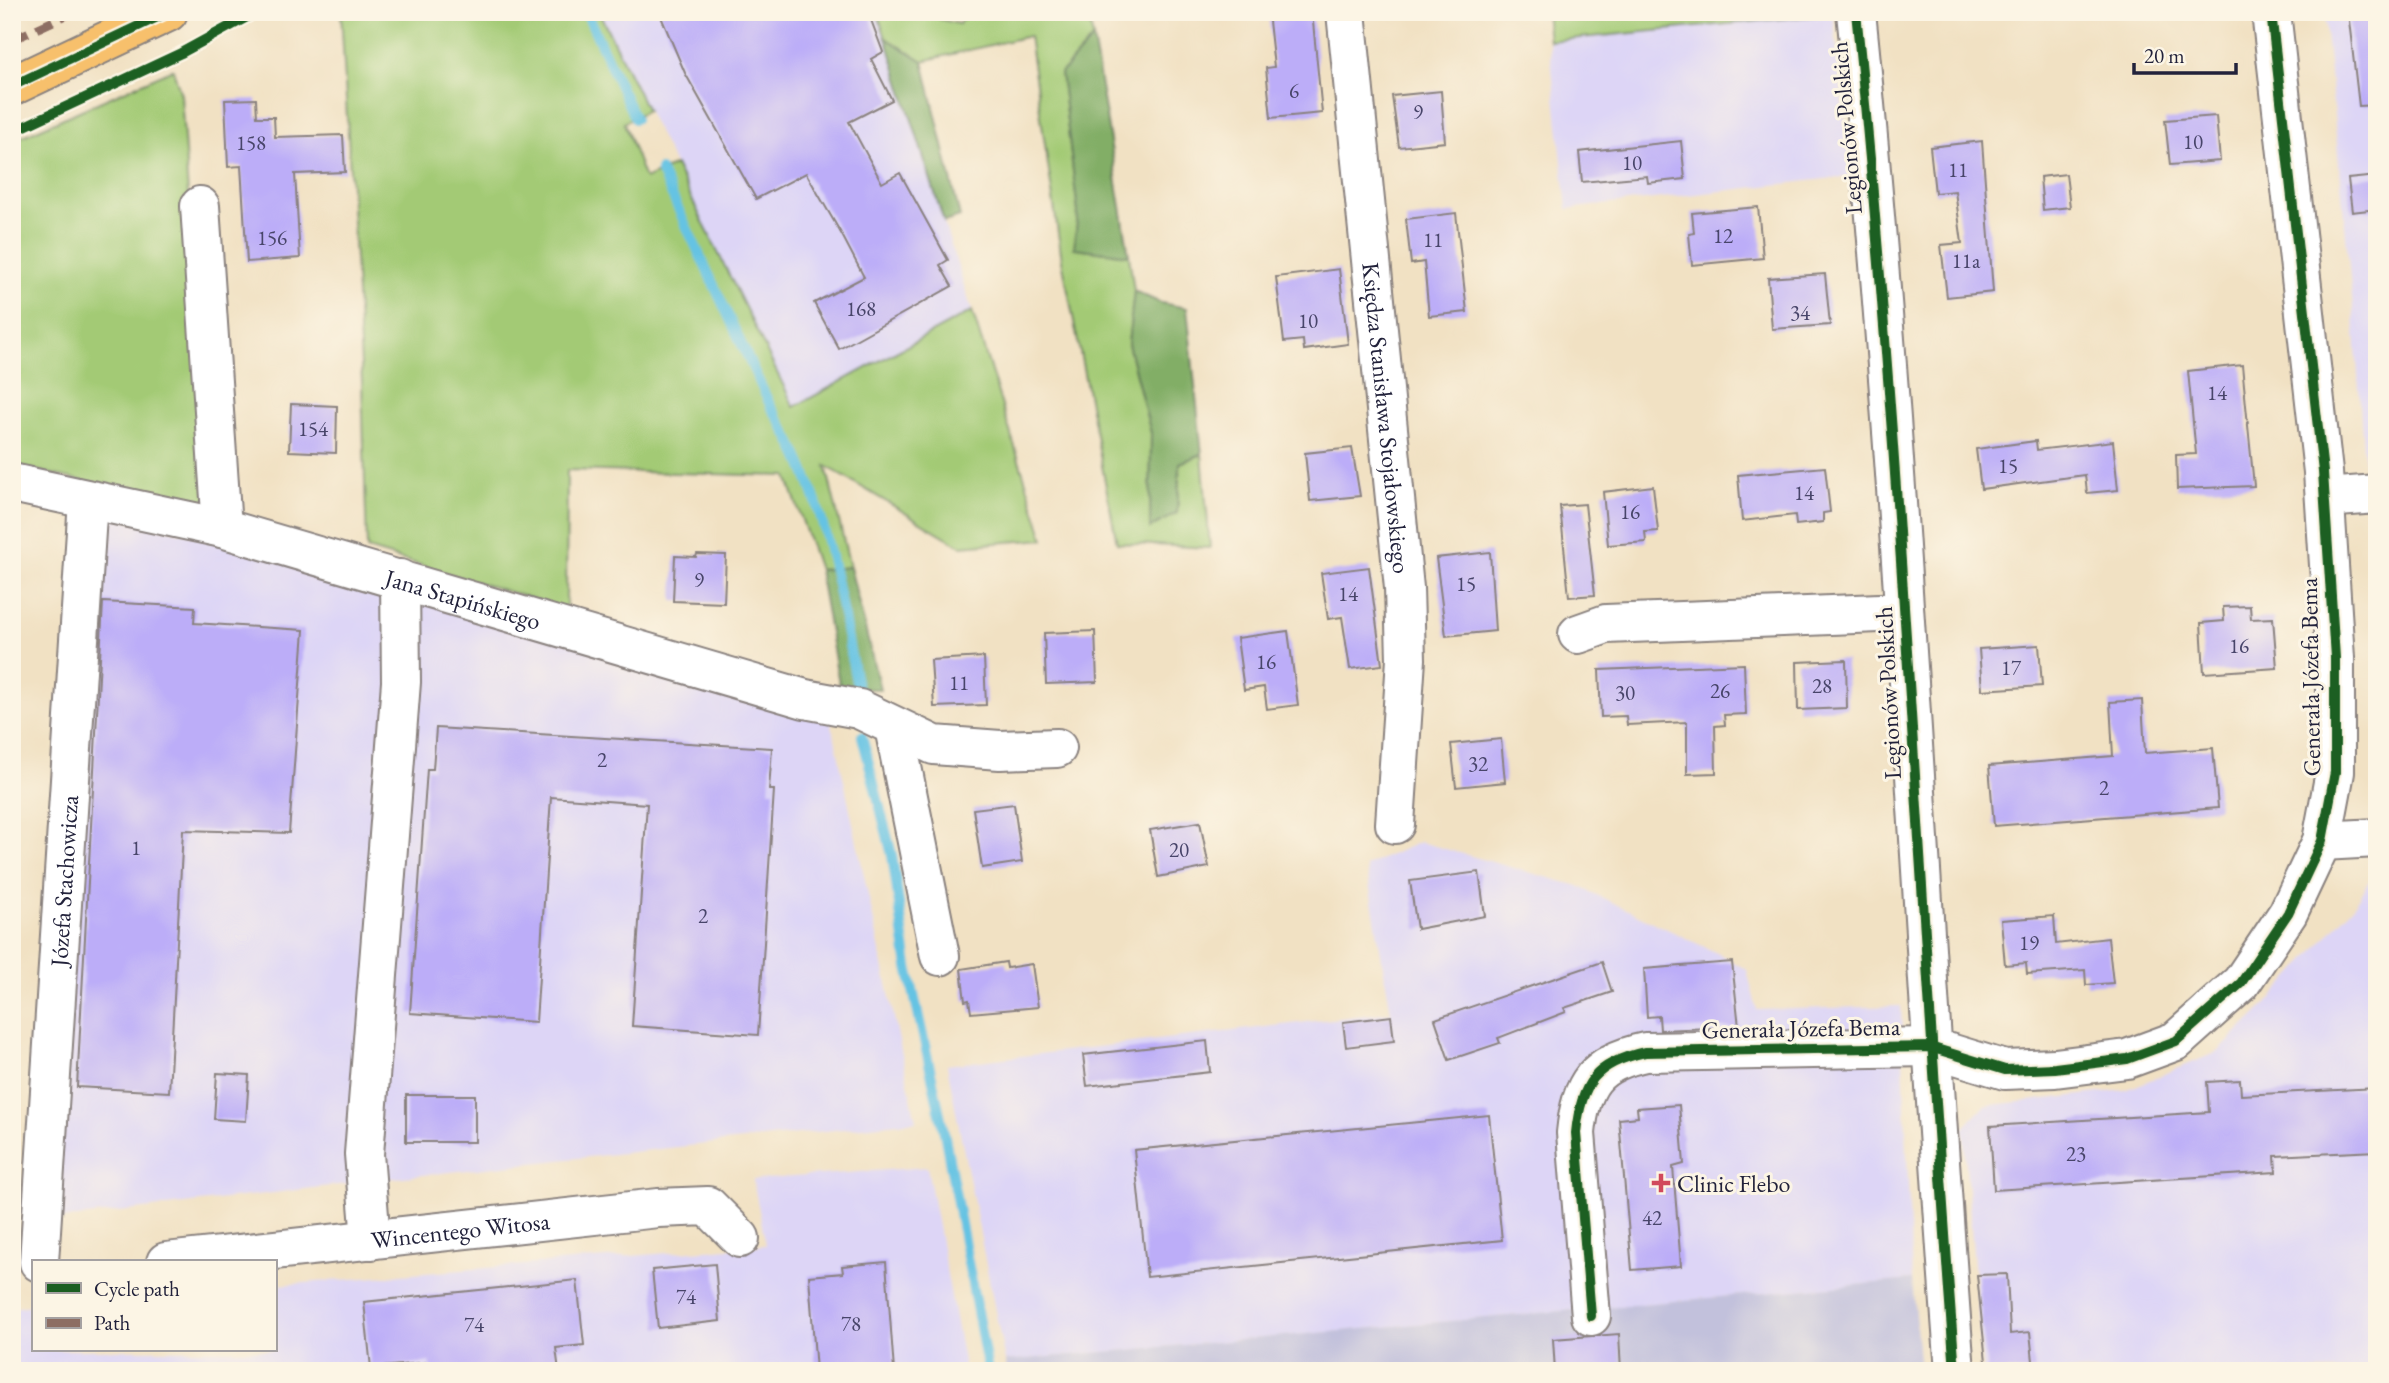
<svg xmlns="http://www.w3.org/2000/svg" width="2389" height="1383" viewBox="0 0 2389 1383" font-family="'EB Garamond',serif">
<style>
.built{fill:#ddd5f6}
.industrial{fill:#c2c1dc}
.green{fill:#a3ca75;stroke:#627658;stroke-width:2}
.forest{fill:#82ae66;stroke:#526850;stroke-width:2}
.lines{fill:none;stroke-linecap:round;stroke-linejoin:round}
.stream{stroke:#65c3e3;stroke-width:10}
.building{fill:#bcadf8}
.minor-casing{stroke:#8a827f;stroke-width:42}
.major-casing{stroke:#8a827f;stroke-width:42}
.minor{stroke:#fff;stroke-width:38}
.major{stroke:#f7c06c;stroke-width:38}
.quiet{stroke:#8d6e63;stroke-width:9;stroke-dasharray:18 9;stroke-linecap:butt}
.cycleway-casing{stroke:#fcf5e5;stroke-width:15}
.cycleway{stroke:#1b5e20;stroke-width:10}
.poi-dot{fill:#d1495b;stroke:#fcf5e5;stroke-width:2.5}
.labels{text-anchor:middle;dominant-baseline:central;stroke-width:6;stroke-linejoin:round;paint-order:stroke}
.number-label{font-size:21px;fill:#48456a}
.street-label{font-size:24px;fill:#22223b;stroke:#fcf5e5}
.poi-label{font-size:24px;fill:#22223b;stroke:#fcf5e5;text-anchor:start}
</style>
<rect width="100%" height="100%" fill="#fcf5e5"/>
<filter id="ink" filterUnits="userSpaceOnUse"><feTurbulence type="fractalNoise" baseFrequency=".0143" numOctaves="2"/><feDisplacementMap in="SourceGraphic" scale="14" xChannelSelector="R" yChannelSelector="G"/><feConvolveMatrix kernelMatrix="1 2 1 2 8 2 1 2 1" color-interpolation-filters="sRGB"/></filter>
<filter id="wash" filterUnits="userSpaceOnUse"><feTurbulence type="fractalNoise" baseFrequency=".00686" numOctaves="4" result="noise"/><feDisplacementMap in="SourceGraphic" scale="28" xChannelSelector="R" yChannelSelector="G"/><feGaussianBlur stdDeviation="1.57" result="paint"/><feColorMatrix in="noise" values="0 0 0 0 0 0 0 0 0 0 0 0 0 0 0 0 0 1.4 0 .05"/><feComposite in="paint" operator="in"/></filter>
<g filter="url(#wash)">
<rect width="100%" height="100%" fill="#f1e1c3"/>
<!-- built -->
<g class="built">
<path d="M 599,12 L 877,12 L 972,311 L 794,407 Z"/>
<path d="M 2324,12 L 2377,12 L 2377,649 L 2354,317 Z"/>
<path d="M 1833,14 L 1851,176 L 1567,209 L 1549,41 Z"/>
<path d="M 97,514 L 221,541 L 831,720 L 916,1121 L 386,1179 L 54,1220 Z"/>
<path d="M 1420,842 L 1578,886 L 1723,956 L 1747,970 L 1757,1010 L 1901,1006 L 1912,1280 L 1005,1361 L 947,1065 L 1391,1012 L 1366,866 Z"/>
<path d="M 2377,869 L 2377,1371 L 1983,1371 L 1963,1129 L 1984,1106 L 2126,1090 L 2218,1052 L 2265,1006 L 2354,906 Z"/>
<path d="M 927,1167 L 965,1371 L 12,1371 L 12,1308 L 33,1305 L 33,1350 L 275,1350 L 275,1275 L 278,1275 L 280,1285 L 766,1245 L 753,1180 Z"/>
</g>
<!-- industrial -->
<path class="industrial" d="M 1912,1280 L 1920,1371 L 1007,1371 L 1005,1361 Z"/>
<!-- green -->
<g class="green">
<path d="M 341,12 L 599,12 L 647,110 L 624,123 L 645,179 L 675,165 L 794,407 L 972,311 L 1044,539 L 961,546 L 826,466 L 850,567 L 819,570 L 787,476 L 567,470 L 566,609 L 367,549 L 362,382 Z"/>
<path d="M 877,12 L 937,12 L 939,19 L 959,24 L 967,12 L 1087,12 L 1093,38 L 1061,73 L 1078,212 L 1075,248 L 1129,255 L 1134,291 L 1128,344 L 1151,433 L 1150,527 L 1177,513 L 1180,463 L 1202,454 L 1210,548 L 1117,543 L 1062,260 L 1029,36 L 923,61 L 886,38 Z"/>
<path d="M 1546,12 L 1833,12 L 1833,14 L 1549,41 Z"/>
<path d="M 173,69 L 181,95 L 209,495 L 204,503 L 192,506 L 12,465 L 12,141 Z"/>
</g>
<!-- forest -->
<g class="forest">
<path d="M 886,38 L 923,61 L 960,217 L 944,222 Z"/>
<path d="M 1093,38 L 1129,255 L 1074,248 L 1078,212 L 1061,73 Z"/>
<path d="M 1134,291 L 1161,303 L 1187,308 L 1202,454 L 1180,463 L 1177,513 L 1150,528 L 1151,433 L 1128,344 Z"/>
<path d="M 850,567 L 880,689 L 840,689 L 819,570 Z"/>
</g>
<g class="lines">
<!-- stream -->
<g class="stream">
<path d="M 586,12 L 635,119"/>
<path d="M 660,170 L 771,407 C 827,489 838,595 858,691"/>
<path d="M 862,736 L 892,855 L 908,967 L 945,1137 L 988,1371"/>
</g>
</g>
<g id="blocks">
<!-- building -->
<g class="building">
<path d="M 659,12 L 868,12 L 883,52 L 871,59 L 892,100 L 849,122 L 882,183 L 900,173 L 948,260 L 940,265 L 952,286 L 839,349 L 814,303 L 864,277 L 842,235 L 806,173 L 756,199 L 685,73 Z"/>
<path d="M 1268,12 L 1312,12 L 1322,113 L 1271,118 L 1266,68 L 1274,67 Z"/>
<path d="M 2348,12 L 2377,12 L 2377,105 L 2359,106 Z"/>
<path d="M 1441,91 L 1445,142 L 1399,147 L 1392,96 Z"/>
<path d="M 256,99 L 257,117 L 274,117 L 275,137 L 343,135 L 345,172 L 295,174 L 300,258 L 247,262 L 241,166 L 228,167 L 225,100 Z"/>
<path d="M 2216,116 L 2220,161 L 2170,165 L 2165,120 Z"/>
<path d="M 1681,141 L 1685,179 L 1648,183 L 1647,176 L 1582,182 L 1579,152 Z"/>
<path d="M 1982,141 L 1993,292 L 1947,297 L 1941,245 L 1962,243 L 1955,191 L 1935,193 L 1930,147 Z"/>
<path d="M 2066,174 L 2070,207 L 2043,210 L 2040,177 Z"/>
<path d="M 2377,176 L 2377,209 L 2352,212 L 2348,179 Z"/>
<path d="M 1758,207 L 1763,258 L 1692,265 L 1689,234 L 1694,233 L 1692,213 Z"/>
<path d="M 1456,213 L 1467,312 L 1429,316 L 1424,262 L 1411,264 L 1406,219 Z"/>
<path d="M 1339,269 L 1348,344 L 1304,350 L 1303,340 L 1284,342 L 1276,277 Z"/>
<path d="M 1825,274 L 1830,325 L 1772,329 L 1768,278 Z"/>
<path d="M 2242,365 L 2254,486 L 2177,489 L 2176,455 L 2196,454 L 2188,371 Z"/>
<path d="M 291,404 L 337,406 L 336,453 L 289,451 Z"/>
<path d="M 2036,441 L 2037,450 L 2113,441 L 2118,490 L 2087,493 L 2085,475 L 1981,489 L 1976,449 Z"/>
<path d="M 1352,448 L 1360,496 L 1310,501 L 1305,453 Z"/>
<path d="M 1825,467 L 1830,512 L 1823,513 L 1823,522 L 1796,525 L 1795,515 L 1742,521 L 1738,475 Z"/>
<path d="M 1653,486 L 1658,531 L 1645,532 L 1646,542 L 1608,545 L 1603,492 Z"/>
<path d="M 1585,504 L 1595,595 L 1569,597 L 1560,506 Z"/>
<path d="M 1490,552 L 1495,631 L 1446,636 L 1436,558 Z"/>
<path d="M 697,554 L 726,555 L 724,603 L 673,601 L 675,556 L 696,557 Z"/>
<path d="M 1369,567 L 1382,665 L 1350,669 L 1342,617 L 1328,619 L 1321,573 Z"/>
<path d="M 103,602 L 195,607 L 194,623 L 304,630 L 289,833 L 183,830 L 169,1092 L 77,1087 Z"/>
<path d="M 2250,606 L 2251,619 L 2273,618 L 2277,668 L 2204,673 L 2201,623 L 2224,621 L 2223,607 Z"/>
<path d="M 1095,631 L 1097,682 L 1046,684 L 1044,633 Z"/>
<path d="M 1288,631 L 1298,705 L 1267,709 L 1264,687 L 1244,690 L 1237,638 Z"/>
<path d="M 2039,645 L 2042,686 L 1982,690 L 1979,649 Z"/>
<path d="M 984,657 L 986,705 L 934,707 L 931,660 Z"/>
<path d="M 1846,660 L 1847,708 L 1798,710 L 1797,662 Z"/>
<path d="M 1744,664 L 1746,714 L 1724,715 L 1725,725 L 1715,726 L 1716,773 L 1687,774 L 1687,722 L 1627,725 L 1626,716 L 1601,717 L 1599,670 Z"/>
<path d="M 2142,700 L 2145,753 L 2213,748 L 2218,808 L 1994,826 L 1989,766 L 2113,756 L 2110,702 Z"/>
<path d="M 436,728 L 772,748 L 769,790 L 774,790 L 758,1035 L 632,1026 L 647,804 L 551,797 L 536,1022 L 410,1013 L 427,769 L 433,769 Z"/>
<path d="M 1501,739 L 1505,782 L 1456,787 L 1451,744 Z"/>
<path d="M 1014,804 L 1022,862 L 982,868 L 973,809 Z"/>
<path d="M 1200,822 L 1209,867 L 1158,877 L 1150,830 Z"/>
<path d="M 1479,872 L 1485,916 L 1417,929 L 1410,881 Z"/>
<path d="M 2054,916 L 2056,944 L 2108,938 L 2113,983 L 2086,985 L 2085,970 L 2027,974 L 2026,963 L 2005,965 L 2001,920 Z"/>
<path d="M 1006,962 L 1007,968 L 1032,964 L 1038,1007 L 971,1013 L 969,1000 L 965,1001 L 961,969 Z"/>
<path d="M 1602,962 L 1612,992 L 1564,1008 L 1566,1012 L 1498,1038 L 1500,1043 L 1449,1060 L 1435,1019 Z"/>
<path d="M 1732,962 L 1739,1027 L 1660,1030 L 1659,1016 L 1647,1017 L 1644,969 Z"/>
<path d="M 1391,1016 L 1394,1041 L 1346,1047 L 1343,1022 Z"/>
<path d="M 1207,1041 L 1210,1072 L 1087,1086 L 1083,1055 Z"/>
<path d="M 217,1073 L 249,1075 L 246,1121 L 214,1119 Z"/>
<path d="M 2240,1080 L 2241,1095 L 2377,1088 L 2377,1151 L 2275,1156 L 2276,1172 L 1994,1190 L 1990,1126 L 2209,1112 L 2207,1082 Z"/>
<rect x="406" y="1095" width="69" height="47"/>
<path d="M 1679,1105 L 1684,1164 L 1673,1167 L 1681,1266 L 1632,1270 L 1619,1119 L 1638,1117 L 1637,1108 Z"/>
<path d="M 1489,1115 L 1502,1240 L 1147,1277 L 1134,1150 Z"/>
<path d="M 886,1262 L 894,1371 L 816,1371 L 809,1276 L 843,1273 L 842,1266 Z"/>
<path d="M 715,1264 L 720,1321 L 658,1328 L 652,1270 Z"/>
<path d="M 2007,1274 L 2010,1334 L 2030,1332 L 2034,1371 L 1987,1371 L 1977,1275 Z"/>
<path d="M 577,1280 L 584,1345 L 556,1348 L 559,1371 L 431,1371 L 430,1362 L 371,1368 L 364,1302 Z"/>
<path d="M 1619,1334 L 1621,1371 L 1555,1371 L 1553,1339 Z"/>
</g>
</g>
</g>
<g filter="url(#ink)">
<use href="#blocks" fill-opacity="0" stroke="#8a827f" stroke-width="2"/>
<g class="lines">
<defs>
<g id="minor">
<path id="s1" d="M 1346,12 L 1404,588 L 1406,659 L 1395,824"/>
<path d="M 1856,12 C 1902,464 1920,918 1955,1371"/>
<path d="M 200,206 L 222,528"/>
<path id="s2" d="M 12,483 L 222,528 L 805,699 L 859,709 L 934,745 L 1000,750 L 1057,748"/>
<path d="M 2325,498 L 2377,494"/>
<path d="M 1578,634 L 1606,624 L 1904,612"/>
<path d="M 894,727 L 940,956"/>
<path d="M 2322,841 L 2377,838"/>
<path d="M 371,1240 L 364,1154 L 401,682 L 400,579"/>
<path id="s3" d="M 39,1262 L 88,500"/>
<path id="s4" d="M 166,1262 L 658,1208 L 708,1206 L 740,1238"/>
<path d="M 1591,1316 L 1576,1133 C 1581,1083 1595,1063 1645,1052 L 1930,1047 L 2005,1070 L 2055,1068 L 2127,1059 L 2176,1041 L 2241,983 L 2288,913 L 2322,841 L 2335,772 L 2335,658 L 2323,472 L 2271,12"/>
</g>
<path id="major" d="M 12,86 L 168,12"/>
</defs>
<!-- minor casing -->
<use href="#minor" class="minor-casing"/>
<!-- major casing -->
<use href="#major" class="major-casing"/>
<!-- minor -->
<use href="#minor" class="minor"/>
<!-- major -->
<use href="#major" class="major"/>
<!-- quiet -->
<path class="quiet" d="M 12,40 L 73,12"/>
<defs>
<g id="cycleway">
<path d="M 1856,12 C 1902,464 1920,918 1955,1371"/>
<path d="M 12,86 L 168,12"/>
<path d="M 12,132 L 181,53 L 256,12"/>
<path d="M 1591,1316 L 1576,1133 C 1581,1083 1595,1063 1645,1052 L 1930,1047 L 2005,1070 L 2055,1068 L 2127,1059 L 2176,1041 L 2241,983 L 2288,913 L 2322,841 L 2335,772 L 2335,658 L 2323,472 L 2271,12"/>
</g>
</defs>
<!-- cycleway casing -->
<use href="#cycleway" class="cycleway-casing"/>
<!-- cycleway -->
<use href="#cycleway" class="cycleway"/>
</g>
</g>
<!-- markers -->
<path class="poi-dot" d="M1657.5 1172.5h7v7h7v7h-7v7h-7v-7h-7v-7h7z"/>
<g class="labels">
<!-- number labels -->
<g class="number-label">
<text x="1294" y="90">6</text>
<text x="1418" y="111">9</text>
<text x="2193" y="141">10</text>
<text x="251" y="142">158</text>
<text x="1632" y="162">10</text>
<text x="1958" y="169">11</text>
<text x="1723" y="235">12</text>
<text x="272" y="237">156</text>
<text x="1433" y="239">11</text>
<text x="1966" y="260">11a</text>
<text x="861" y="308">168</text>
<text x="1800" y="312">34</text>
<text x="1308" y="320">10</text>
<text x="2217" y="392">14</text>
<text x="313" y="428">154</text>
<text x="2008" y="465">15</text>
<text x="1804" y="492">14</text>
<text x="1630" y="511">16</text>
<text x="699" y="579">9</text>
<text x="1466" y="583">15</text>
<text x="1348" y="593">14</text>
<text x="2239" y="645">16</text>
<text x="1266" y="661">16</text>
<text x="2011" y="667">17</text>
<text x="959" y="682">11</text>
<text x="1822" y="685">28</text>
<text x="1720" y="690">26</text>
<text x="1625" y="692">30</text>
<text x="602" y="759">2</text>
<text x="1478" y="763">32</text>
<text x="2104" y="787">2</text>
<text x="136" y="847">1</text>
<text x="1179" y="849">20</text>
<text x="703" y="915">2</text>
<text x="2029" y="942">19</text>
<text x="2076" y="1153">23</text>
<text x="1652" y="1217">42</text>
<text x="686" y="1296">74</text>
<text x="851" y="1323">78</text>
<text x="474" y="1324">74</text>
</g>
<!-- street labels -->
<g class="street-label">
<text transform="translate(1846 128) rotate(-95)">Legionów Polskich</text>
<text stroke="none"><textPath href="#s1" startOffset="408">Księdza Stanisława Stojałowskiego</textPath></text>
<text stroke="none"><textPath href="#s2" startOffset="466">Jana Stapińskiego</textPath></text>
<text transform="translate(2310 677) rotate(-91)">Generała Józefa Bema</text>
<text transform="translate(1888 693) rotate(-93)">Legionów Polskich</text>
<text stroke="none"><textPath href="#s3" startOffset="382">Józefa Stachowicza</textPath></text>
<text transform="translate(1801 1028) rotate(-1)">Generała Józefa Bema</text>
<text stroke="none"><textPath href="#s4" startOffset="296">Wincentego Witosa</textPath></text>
</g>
<!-- poi labels -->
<g class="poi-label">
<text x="1677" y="1183">Clinic Flebo</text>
</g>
</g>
<!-- margin -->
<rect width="2389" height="1383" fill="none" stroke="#fcf5e5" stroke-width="42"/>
<!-- legend -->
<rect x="32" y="1260" width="245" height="91" fill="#fcf5e5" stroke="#a5a1a1" stroke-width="2"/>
<rect x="46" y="1283" width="35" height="10" fill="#1b5e20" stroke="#a5a1a1" stroke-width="2"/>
<text x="94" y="1296" font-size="21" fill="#22223b">Cycle path</text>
<rect x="46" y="1318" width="35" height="10" fill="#8d6e63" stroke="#a5a1a1" stroke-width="2"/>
<text x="94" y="1330" font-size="21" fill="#22223b">Path</text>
<!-- scale -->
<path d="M2134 63v10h102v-10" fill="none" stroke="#22223b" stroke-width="3.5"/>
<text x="2144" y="63" font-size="21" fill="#22223b" stroke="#fcf5e5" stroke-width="5" paint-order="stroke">20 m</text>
</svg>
